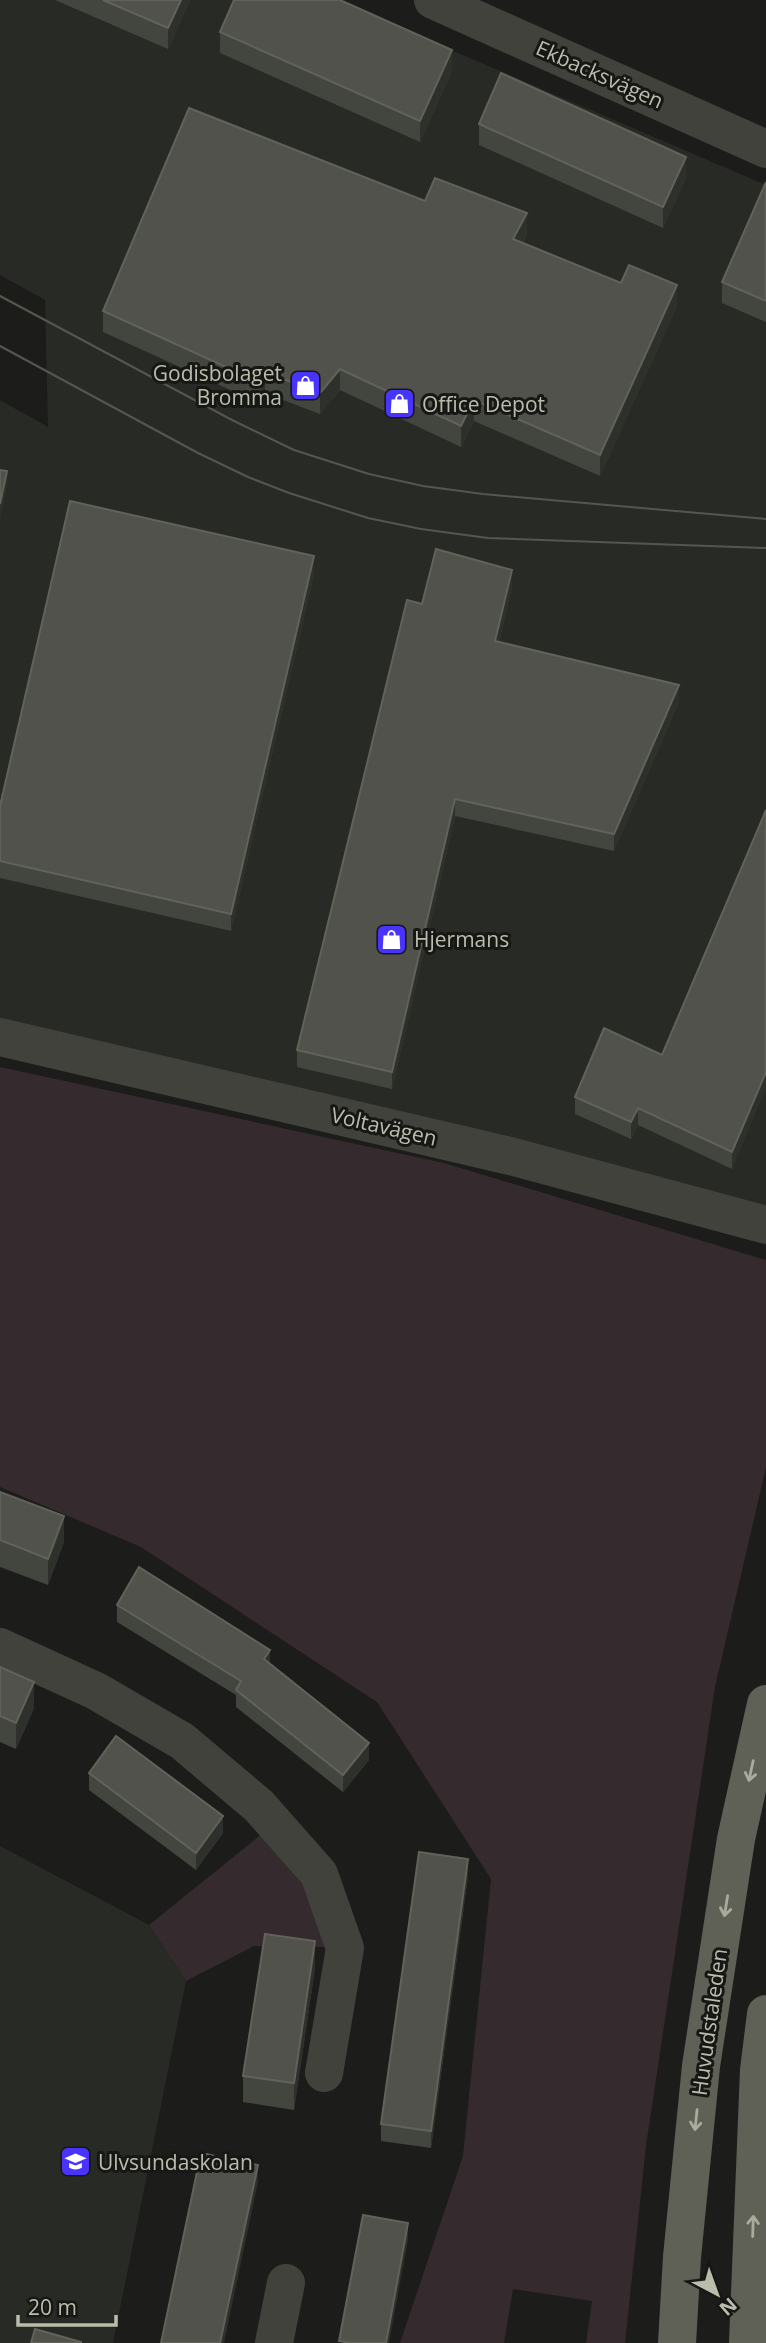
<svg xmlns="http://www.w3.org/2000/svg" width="766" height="2343" viewBox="0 0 766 2343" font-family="'Open Sans',sans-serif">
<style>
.built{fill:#282a26}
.green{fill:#352a2e}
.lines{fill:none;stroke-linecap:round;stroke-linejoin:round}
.minor{stroke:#40423b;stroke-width:38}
.major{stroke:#5f6157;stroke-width:38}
.tram{stroke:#55574e;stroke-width:2}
.wall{fill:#43453f}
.shaded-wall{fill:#2e302b}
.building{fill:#50524b;stroke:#61635a;stroke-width:2}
.oneway{stroke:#a9ab9b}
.labels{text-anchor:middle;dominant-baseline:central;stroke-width:6;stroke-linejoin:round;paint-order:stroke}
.street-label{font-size:21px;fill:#bbbdac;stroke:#171815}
.poi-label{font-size:21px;fill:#bbbdac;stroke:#171815;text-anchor:start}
</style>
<rect width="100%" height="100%" fill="#1c1d1a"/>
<!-- built -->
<g class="built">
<path d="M 0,0 L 334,0 L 766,185 L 766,1225 L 0,1054 L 0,400 L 48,427 L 45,300 L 0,275 Z"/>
<path d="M 0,1846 L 149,1925 L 186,1981 L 113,2343 L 0,2343 Z"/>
</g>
<!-- green -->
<g class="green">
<path d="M 0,1067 L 444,1163 L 766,1260 L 766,1467 L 715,1687 L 646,2146 L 625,2343 L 586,2343 L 592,2301 L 513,2289 L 504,2343 L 400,2343 L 463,2156 L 491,1879 L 377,1702 L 141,1547 L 0,1487 Z"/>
<path d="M 263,1833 L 305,1887 L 329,1947 L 254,1946 L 186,1981 L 149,1925 Z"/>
</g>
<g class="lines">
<!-- minor -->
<g class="minor">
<path d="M 433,0 L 766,149"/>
<path d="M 0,1037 L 514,1157 L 766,1225"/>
<path d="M 0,1647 L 96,1691 L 182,1741 L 259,1806 L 319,1874 L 345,1948 L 324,2073"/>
<path d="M 274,2343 L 286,2283"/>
</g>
<!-- major -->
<g class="major">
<path d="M 677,2343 L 682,2257 L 701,2066 L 736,1839 L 766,1704"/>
<path d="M 748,2343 L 759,2070 L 766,2014"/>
</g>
<!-- tram -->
<g class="tram">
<path d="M 0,296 L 232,420 L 294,450 L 369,474 L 423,486 L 483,494 L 766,519"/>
<path d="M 0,346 L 198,453 L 248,477 L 289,493 L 368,518 L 421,529 L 488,538 L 766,548"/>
</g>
</g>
<!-- wall -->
<g class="wall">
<path d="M 55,0 L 190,0 L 168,49 Z"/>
<path d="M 220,32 L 452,71 L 420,142 L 220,53 Z"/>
<path d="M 479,124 L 686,178 L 663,228 L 479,145 Z"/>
<path d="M 766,182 L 766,322 L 722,303 L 722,282 Z"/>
<path d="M 425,201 L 527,234 L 523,242 L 677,306 L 600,476 L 474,421 L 461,447 L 340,390 L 320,414 L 265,393 L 261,404 L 103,332 L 103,311 Z"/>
<path d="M 314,574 L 231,931 L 0,878 L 0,806 Z"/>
<path d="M 512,587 L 499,642 L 679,702 L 614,851 L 455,816 L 392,1089 L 297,1067 L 297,1050 L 422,604 Z"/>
<path d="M 766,810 L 732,1169 L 638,1125 L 631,1139 L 575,1114 L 575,1097 L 662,1055 Z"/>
<path d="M 0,1492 L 64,1542 L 48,1585 L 0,1567 Z"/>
<path d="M 117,1605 L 270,1664 L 369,1760 L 343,1792 L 236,1707 L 236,1695 L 117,1622 Z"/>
<path d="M 0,1667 L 34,1708 L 16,1749 L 0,1742 Z"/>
<path d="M 89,1773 L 223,1833 L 196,1870 L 89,1790 Z"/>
<path d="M 468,1876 L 431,2148 L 381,2141 L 381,2124 Z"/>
<path d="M 315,1968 L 294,2110 L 243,2102 L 243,2076 Z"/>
</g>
<!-- shaded-wall -->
<g class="shaded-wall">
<path d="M 181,0 L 190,0 L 168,49 L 168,28 Z"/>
<path d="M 452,50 L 452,71 L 420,142 L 420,121 Z"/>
<path d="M 686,157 L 686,178 L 663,228 L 663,207 Z"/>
<path d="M 527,213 L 527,234 L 513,260 L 513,239 Z"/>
<path d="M 677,285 L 677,306 L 600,476 L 600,455 Z"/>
<path d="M 340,369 L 340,390 L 320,414 L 320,393 Z"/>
<path d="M 265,372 L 265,393 L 261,404 L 261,383 Z"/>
<path d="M 474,400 L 474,421 L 461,447 L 461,426 Z"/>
<path d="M 7,471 L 7,488 L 0,521 L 0,504 Z"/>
<path d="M 314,556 L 314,574 L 231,931 L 231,914 Z"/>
<path d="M 512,570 L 512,587 L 495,658 L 495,641 Z"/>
<path d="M 679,685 L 679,702 L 614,851 L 614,834 Z"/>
<path d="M 455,799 L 455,816 L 392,1089 L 392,1072 Z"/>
<path d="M 766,1072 L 766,1089 L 732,1169 L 732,1152 Z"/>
<path d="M 638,1108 L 638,1125 L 631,1139 L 631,1122 Z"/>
<path d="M 64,1516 L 64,1542 L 48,1585 L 48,1559 Z"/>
<path d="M 270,1650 L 270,1667 L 264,1659 Z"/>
<path d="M 34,1682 L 34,1708 L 16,1749 L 16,1723 Z"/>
<path d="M 369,1743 L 369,1760 L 343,1792 L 343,1775 Z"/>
<path d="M 223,1816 L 223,1833 L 196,1870 L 196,1853 Z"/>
<path d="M 468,1859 L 468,1876 L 431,2148 L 431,2131 Z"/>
<path d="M 315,1941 L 315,1968 L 294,2110 L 294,2083 Z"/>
<path d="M 258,2165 L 258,2182 L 224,2343 L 220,2343 Z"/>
<path d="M 408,2223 L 408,2240 L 389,2343 L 386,2343 Z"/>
</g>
<!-- building -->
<g class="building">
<path d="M 103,0 L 181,0 L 168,28 Z"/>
<path d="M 234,0 L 340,0 L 452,50 L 420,121 L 220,32 Z"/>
<path d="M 501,73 L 686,157 L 663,207 L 479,124 Z"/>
<path d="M 189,108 L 425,201 L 435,178 L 527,213 L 513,239 L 621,283 L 629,265 L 677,285 L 600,455 L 474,400 L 461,426 L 340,369 L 320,393 L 265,372 L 261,383 L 103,311 Z"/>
<path d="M 766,182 L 766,301 L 722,282 Z"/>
<path d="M 0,470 L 7,471 L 0,504 Z"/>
<path d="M 70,501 L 314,556 L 231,914 L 0,861 L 0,806 Z"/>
<path d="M 436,549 L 512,570 L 495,641 L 679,685 L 614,834 L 455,799 L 392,1072 L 297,1050 L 407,600 L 422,604 Z"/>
<path d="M 766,810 L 766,1072 L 732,1152 L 638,1108 L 631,1122 L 575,1097 L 604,1028 L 662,1055 Z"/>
<path d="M 0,1492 L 64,1516 L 48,1559 L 0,1540 Z"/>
<path d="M 139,1567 L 270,1650 L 264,1659 L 369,1743 L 343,1775 L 236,1690 L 241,1681 L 117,1605 Z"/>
<path d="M 0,1667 L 34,1682 L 16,1723 L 0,1716 Z"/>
<path d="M 116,1736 L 223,1816 L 196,1853 L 89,1773 Z"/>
<path d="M 419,1852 L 468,1859 L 431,2131 L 381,2124 Z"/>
<path d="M 265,1934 L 315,1941 L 294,2083 L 243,2076 Z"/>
<path d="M 201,2153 L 258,2165 L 220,2343 L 161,2343 Z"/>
<path d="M 363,2215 L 408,2223 L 386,2343 L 351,2343 L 339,2341 Z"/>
<path d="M 35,2329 L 81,2342 L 81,2343 L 31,2343 Z"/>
</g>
<!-- one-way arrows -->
<defs><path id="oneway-shaft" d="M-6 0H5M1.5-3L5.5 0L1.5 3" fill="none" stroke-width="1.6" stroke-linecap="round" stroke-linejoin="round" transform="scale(1.75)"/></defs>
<g class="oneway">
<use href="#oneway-shaft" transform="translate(751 1771) rotate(102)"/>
<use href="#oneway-shaft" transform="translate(726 1906) rotate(99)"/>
<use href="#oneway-shaft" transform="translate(696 2120) rotate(96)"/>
<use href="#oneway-shaft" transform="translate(753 2226) rotate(-88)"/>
</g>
<!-- icons -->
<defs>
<symbol id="shop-square" viewBox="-11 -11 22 22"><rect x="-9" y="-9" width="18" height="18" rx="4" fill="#4834fb" stroke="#171815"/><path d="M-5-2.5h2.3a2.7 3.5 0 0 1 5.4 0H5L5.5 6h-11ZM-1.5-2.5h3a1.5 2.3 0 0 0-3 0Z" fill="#fff"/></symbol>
<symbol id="school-square" viewBox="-11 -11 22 22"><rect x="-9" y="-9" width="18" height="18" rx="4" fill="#4834fb" stroke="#171815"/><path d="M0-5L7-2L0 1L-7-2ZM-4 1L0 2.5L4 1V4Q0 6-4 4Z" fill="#fff"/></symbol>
</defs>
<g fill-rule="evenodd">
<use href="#shop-square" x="288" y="368" width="35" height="35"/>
<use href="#shop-square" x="382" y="386" width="35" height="35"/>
<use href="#shop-square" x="374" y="922" width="35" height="35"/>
<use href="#school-square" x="58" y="2144" width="35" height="35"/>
</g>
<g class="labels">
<!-- street labels -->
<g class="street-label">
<text transform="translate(600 74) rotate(24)">Ekbacksvägen</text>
<text transform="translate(384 1126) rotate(13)">Voltavägen</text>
<text transform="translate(709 2022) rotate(-82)">Huvudstaleden</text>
</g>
<!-- poi labels -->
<g class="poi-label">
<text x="282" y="373" text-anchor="end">Godisbolaget<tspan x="282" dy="24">Bromma</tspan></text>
<text x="422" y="404">Office Depot</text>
<text x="414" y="939">Hjermans</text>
<text x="98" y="2162">Ulvsundaskolan</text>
</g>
</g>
<!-- north arrow -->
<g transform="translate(717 2294) rotate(139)" stroke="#171815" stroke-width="5" paint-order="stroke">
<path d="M0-5L12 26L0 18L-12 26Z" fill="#bbbdac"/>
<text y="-10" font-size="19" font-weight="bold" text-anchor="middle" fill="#bbbdac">N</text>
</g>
<!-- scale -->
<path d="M18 2315v10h98v-10" fill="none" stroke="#bbbdac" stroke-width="3.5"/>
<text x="28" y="2315" font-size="21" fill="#bbbdac" stroke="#171815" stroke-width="5" paint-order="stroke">20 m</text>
</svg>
